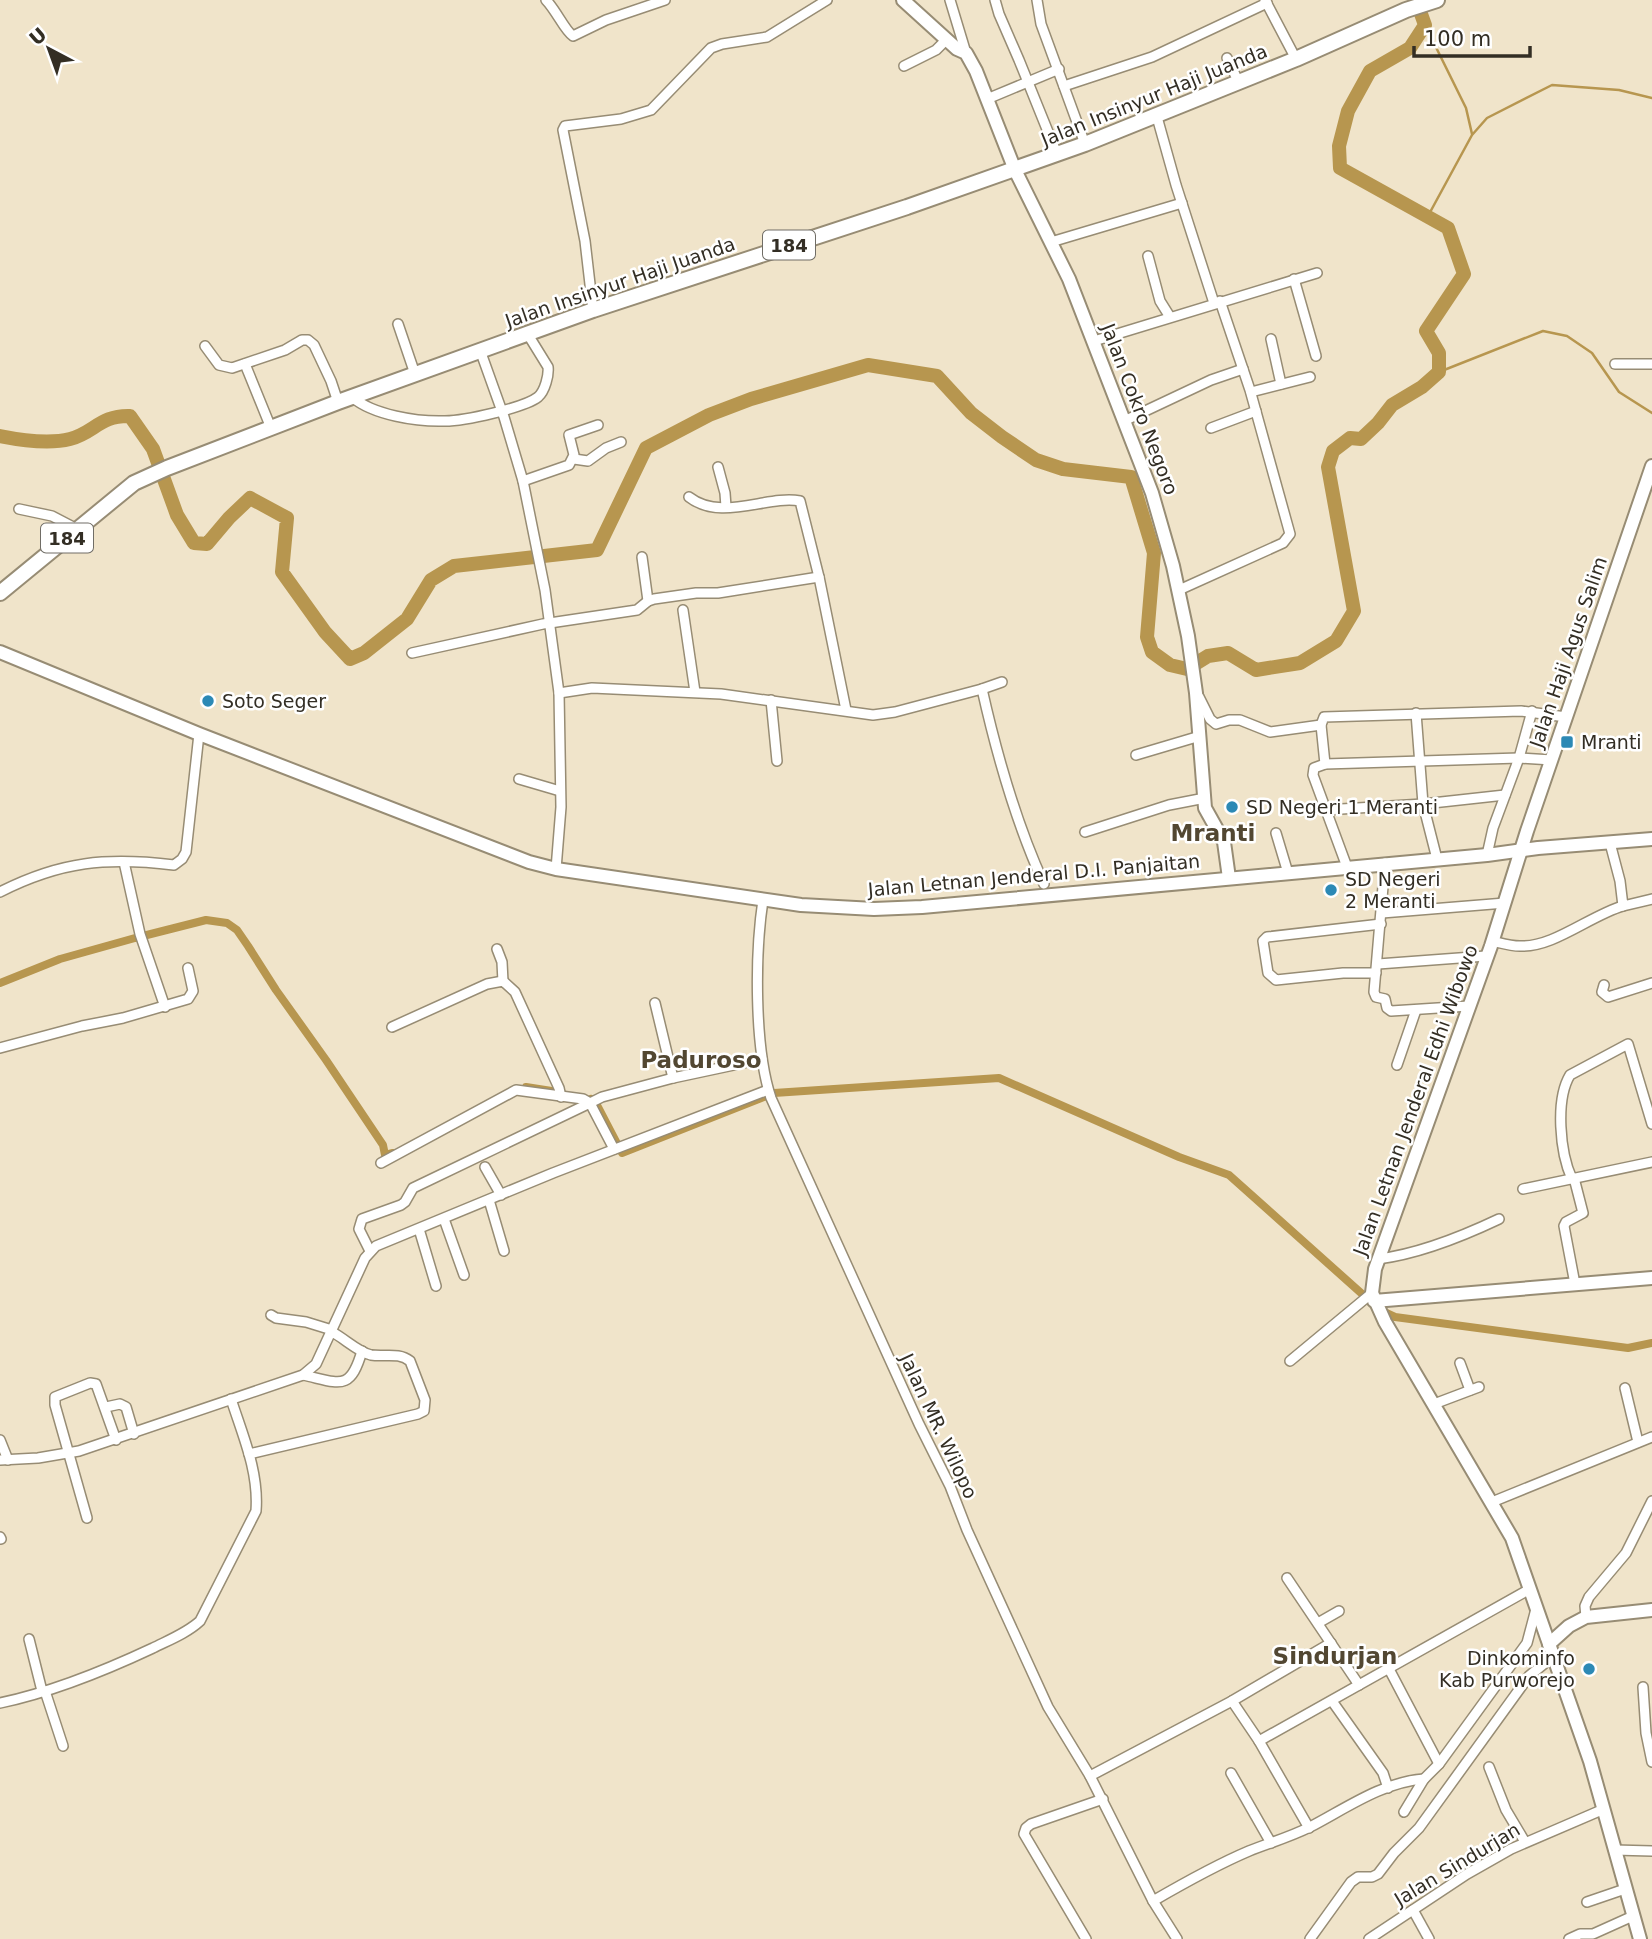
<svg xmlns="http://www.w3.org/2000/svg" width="1652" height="1939" viewBox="0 0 1652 1939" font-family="'DejaVu Sans',sans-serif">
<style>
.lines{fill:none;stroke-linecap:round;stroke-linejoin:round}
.stream{stroke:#b7964f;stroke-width:2.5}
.canal{stroke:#b7964f;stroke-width:8}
.river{stroke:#b7964f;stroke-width:14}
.street-casing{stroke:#978c74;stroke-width:12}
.secondary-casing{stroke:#978c74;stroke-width:16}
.primary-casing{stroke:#978c74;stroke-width:18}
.street{stroke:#fff;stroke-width:9}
.secondary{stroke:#fff;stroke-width:12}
.primary{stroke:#fff;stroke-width:14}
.poi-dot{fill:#2c89b5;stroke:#fff;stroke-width:2.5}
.labels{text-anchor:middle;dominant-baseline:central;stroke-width:5;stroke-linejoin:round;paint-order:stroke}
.shield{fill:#fff;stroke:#706d66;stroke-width:2}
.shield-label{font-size:18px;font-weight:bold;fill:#332e24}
.street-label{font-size:19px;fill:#332e24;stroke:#fff}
.poi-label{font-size:19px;fill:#332e24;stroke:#fff;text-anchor:start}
.quarter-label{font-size:23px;font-weight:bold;fill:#524732;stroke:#fff}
</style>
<rect width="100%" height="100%" fill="#f0e4ca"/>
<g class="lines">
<!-- stream -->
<g class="stream">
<path d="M 1425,25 L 1466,108 L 1472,134"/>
<path d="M 1428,216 L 1472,135 L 1487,118 L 1552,85 L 1619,90 L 1652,98"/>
<path d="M 1439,372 L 1543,331 L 1567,336 L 1592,353 L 1619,392 L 1652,413"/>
</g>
<!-- canal -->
<g class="canal">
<path d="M 0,983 L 60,959 L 135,938 L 206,920 L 227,923 L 237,930 L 248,946 L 276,990 L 326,1060 L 383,1145 L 385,1155 L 393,1153"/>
<path d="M 526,1087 L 558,1092"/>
<path d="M 591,1099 L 597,1105 L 622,1153 L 774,1093 L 999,1078 L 1179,1157 L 1229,1175 L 1370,1301"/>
<path d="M 1382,1311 L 1395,1317 L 1628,1348 L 1652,1343"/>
</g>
<!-- river -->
<path class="river" d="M 0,436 C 20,440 50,444 70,439 C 94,433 100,415 130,416 L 153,449 L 177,515 L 194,543 L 207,544 L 229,518 L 250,498 L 287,518 L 282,572 L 325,632 L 350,659 L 364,653 L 407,619 L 431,580 L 454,566 L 597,550 L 646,448 L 709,415 L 751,399 L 868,365 L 937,376 L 971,413 L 1002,437 L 1036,460 L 1063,469 L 1131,477 L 1154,553 L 1147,637 L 1152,652 L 1170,665 L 1187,669 L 1208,656 L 1228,653 L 1256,670 L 1300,663 L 1336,641 L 1354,611 L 1328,467 L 1333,451 L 1350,438 L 1361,439 L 1378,423 L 1392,405 L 1422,387 L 1439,372 L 1439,353 L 1426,331 L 1464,274 L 1448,228 L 1340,168 L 1339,146 L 1348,111 L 1370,71 L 1410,48 L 1425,25 L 1416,0"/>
<defs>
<g id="street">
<path d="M 546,0 C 556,10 565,31 573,36 L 606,20 L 665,0"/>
<path d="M 950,0 L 966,53"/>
<path d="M 995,0 L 999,14 L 1019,60 L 1057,154"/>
<path d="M 1037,0 L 1041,24 L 1085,144"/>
<path d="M 1265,0 L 1296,59"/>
<path d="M 1227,58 L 1239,83"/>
<path d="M 904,66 L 936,50 L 947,39"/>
<path d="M 1064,86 L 1152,57 L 1267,3"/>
<path d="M 987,99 L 1059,69"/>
<path d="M 1157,117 L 1176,185 L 1214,303"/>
<path d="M 1051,242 L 1182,203"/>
<path d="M 1148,256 L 1160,301 L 1170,317"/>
<path d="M 1294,279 L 1316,356"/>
<path d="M 593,310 L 585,241 L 563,130 L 565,126 L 621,119 L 651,110 L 711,48 L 722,44 L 767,37 L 827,0"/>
<path d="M 398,324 L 415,374"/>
<path d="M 1271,339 L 1281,384"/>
<path d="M 1094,341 L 1317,273"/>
<path d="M 205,346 L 219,365 L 232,368 L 285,350 L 302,340 L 308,340 L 314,345 L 331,381 L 338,402"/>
<path d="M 480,350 L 504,417 L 523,481 L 545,590 L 559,693 L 561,807 L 556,869"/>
<path d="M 245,364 L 271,428"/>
<path d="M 1615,364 L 1652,364"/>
<path d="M 1251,392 L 1310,377"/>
<path d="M 352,397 C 373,415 417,422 445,421 C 464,421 524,408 538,397 C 545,391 549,375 548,367 L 527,333"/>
<path d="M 1124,421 L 1211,380 L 1243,369"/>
<path d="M 1211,428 L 1256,411"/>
<path d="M 574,459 L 588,461 L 606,448 L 621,442"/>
<path d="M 718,467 L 725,493 L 726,507"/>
<path d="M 523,481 L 569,465 L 574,455 L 569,435 L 598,425"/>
<path d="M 689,497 C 721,522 767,495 800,501 L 819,577 L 846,710"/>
<path d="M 19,509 L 52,516 L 77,529"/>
<path d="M 642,557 L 648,601"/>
<path d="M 1179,590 L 1283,543 L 1290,534 L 1250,390 L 1220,301"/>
<path d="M 683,610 L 695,692"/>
<path d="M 412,653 L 543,624 L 637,610 L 648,601 L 654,599 L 696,593 L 718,593 L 819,577"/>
<path d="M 982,689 L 1002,682"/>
<path d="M 559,693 L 592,688 L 721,694 L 873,715 L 895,712 L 982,689 C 997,756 1016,823 1044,884"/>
<path d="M 1199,697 L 1210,719 L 1216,724 L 1229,720 L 1240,720 L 1270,732 L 1321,725"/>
<path d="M 771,700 L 777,761"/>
<path d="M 1416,713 L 1423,804 L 1437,859"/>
<path d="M 1136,755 L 1200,736"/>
<path d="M 1325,764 L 1519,758 L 1552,760"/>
<path d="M 519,779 L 560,791"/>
<path d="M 1325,810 L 1423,804 L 1505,795"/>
<path d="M 1085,832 L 1169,805 L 1205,798"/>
<path d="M 1276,833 L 1288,873"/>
<path d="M 1610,843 L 1620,881 L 1623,906 L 1652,899"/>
<path d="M 1487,855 L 1493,828 L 1519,758 L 1532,711"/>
<path d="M 124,862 L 140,934 L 165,1007"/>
<path d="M 1385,863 L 1374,992 L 1376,997 L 1385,999 L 1387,1008 L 1391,1011 L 1469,1006"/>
<path d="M 1347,867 L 1313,775 L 1314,768 L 1325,764 L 1321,725 L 1324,717 L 1521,711 L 1566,717"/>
<path d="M 0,892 C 61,861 107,857 174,865 L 182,859 L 186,852 L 199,734"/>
<path d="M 763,900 C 755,953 754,1047 771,1098 L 919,1424 L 950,1486 L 967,1530 L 1048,1707 L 1090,1776 L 1153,1901 L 1177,1939"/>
<path d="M 1382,913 L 1505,903"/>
<path d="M 1492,941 C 1501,943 1510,946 1520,946 C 1553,948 1591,915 1623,906"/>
<path d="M 497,949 L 502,962 L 503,982"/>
<path d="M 1378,964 L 1486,956"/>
<path d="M 1376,973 L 1343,973 L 1276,980 L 1268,973 L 1263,941 L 1267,937 L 1381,924"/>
<path d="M 1604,985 L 1602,992 L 1608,997 L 1652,983"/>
<path d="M 655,1003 L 673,1078"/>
<path d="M 392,1027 L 487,984 L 503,981 L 515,992 L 559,1088 L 561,1097"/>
<path d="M 0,1048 L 82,1026 L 123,1018 L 188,999 L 193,991 L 188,968"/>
<path d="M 1397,1065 L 1416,1010"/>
<path d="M 381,1163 L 516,1090 L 583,1099 L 590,1103 L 602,1097 L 673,1078 L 762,1059"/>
<path d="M 485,1167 L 501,1195"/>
<path d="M 1574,1178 L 1583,1213 L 1566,1222 L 1564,1226 L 1575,1284"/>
<path d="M 1572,1179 C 1560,1153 1555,1100 1570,1075 L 1628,1044 L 1652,1124"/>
<path d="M 1523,1189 L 1652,1162"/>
<path d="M 489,1200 L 504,1251"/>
<path d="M 444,1219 L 464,1275"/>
<path d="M 419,1229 L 436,1286"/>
<path d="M 370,1251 L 359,1229 L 362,1219 L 401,1205 L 405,1202 L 413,1188 L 590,1103 L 614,1149"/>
<path d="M 1378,1259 C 1419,1254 1461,1237 1499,1219"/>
<path d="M 271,1315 L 276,1318 L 306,1322 L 332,1330"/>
<path d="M 1290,1361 L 1372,1293"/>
<path d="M 1460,1363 L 1470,1390"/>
<path d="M 303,1375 C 340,1383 350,1392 362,1351"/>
<path d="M 1625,1388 L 1638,1442"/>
<path d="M 1434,1404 L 1479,1387"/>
<path d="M 106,1407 L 120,1404 L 126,1407 L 134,1434"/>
<path d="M 0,1440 L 8,1460"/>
<path d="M 249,1454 L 418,1414 L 424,1411 L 425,1400 L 410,1361 C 399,1352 385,1357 371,1355 C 358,1352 344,1338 332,1332"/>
<path d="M 0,1460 L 38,1458 L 79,1451 L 303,1375 L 316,1364 L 365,1258 L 376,1246 L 553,1173 L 768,1090"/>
<path d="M 1492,1502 L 1652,1437"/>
<path d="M 87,1518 L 55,1405 L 55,1397 L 90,1383 L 96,1384 L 116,1440"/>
<path d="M 0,1537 L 1,1539"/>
<path d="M 1287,1578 L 1359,1685"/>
<path d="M 1586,1617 L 1585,1606 L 1589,1597 L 1626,1553 L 1652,1501"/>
<path d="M 1318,1623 L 1339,1611"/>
<path d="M 29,1639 L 42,1691"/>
<path d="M 1389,1669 L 1439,1764"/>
<path d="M 1643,1687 L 1646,1733 L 1652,1762"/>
<path d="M 45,1691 L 63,1746"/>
<path d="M 1232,1701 L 1259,1741 L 1309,1828"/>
<path d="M 1332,1701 L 1383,1773 L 1388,1788"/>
<path d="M 0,1703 C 53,1692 104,1671 153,1648 C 169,1640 187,1633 200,1621 L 256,1511 C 259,1472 243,1436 231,1399"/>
<path d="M 1259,1741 L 1530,1589"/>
<path d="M 1489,1767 L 1506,1810 L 1525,1842"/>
<path d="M 1231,1773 L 1271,1843"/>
<path d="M 1090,1776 L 1232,1701 L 1331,1643"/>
<path d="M 1404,1812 L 1424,1779 L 1439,1764 L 1527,1643 L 1536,1609"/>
<path d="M 1614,1850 L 1652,1851"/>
<path d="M 1153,1901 C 1184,1883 1216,1865 1249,1851 C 1269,1843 1290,1837 1310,1827 C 1345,1809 1382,1782 1424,1779"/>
<path d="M 1587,1902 L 1625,1889"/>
<path d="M 1413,1910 L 1429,1939"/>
<path d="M 1086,1939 L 1024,1834 L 1026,1828 L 1031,1824 L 1103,1799"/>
<path d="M 1310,1939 L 1351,1882 L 1358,1877 L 1372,1877 L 1378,1874 L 1394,1853 L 1419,1828 L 1529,1676 L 1545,1663 L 1554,1659"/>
<path d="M 1369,1939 L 1467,1874 L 1511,1849 L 1604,1809"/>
<path d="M 1569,1939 L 1580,1934 L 1593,1934 L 1633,1916"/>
</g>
<g id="secondary">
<path d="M 903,0 L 957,49 L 966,53 L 976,71 L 1015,170 L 1069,279 L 1152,493 L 1173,566 L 1188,636 L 1196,693 L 1205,808 L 1224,842 L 1229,878"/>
<path d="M 0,652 L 199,734 L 529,862 L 556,869 L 801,905 L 874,909 L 922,907 L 1487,855 L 1538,848 L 1652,839"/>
<path d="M 1374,1301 L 1652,1278"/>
<path d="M 1549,1644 L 1569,1626 L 1586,1617 L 1652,1610"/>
<path d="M 1640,1939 L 1590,1761 L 1512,1538 L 1385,1322 L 1372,1293 L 1375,1269 L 1491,946 L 1527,831 L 1652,466"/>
</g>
<path id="primary" d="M 0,593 L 134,483 L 167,468 L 338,402 L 593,310 L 907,207 L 1085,144 L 1296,59 L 1406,10 L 1437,0"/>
</defs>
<!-- street casing -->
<use href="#street" class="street-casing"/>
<!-- secondary casing -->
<use href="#secondary" class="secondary-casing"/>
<!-- primary casing -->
<use href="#primary" class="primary-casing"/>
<!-- street -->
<use href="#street" class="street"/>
<!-- secondary -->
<use href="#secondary" class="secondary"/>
<!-- primary -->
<use href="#primary" class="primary"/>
</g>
<!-- markers -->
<g class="poi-dot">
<circle cx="208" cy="701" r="7"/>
<rect x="1560" y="735" width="14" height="14" rx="3.5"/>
<circle cx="1232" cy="807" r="7"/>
<circle cx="1331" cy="890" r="7"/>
<circle cx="1589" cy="1669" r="7"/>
</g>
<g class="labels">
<!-- shield labels -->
<g class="shield">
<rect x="763" y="230.5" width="52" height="29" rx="5"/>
<rect x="41" y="523.5" width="52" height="29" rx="5"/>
</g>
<g class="shield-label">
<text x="789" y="245">184</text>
<text x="67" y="538">184</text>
</g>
<!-- street labels -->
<g class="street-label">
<text transform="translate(1154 95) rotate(-22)">Jalan Insinyur Haji Juanda</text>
<text transform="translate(620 282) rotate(-19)">Jalan Insinyur Haji Juanda</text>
<text transform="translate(1140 409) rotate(69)">Jalan Cokro Negoro</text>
<text transform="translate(1568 652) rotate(-71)">Jalan Haji Agus Salim</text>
<text transform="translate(1034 875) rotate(-5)">Jalan Letnan Jenderal D.I. Panjaitan</text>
<text transform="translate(1415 1100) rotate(-70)">Jalan Letnan Jenderal Edhi Wibowo</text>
<text transform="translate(939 1426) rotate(65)">Jalan MR. Wilopo</text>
<text transform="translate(1457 1864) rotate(-31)">Jalan Sindurjan</text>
</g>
<!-- poi labels -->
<g class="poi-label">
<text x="222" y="701">Soto Seger</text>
<text x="1581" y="742">Mranti</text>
<text x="1246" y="807">SD Negeri 1 Meranti</text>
<text x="1345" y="879">SD Negeri<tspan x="1345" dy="22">2 Meranti</tspan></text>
<text x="1575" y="1658" text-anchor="end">Dinkominfo<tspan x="1575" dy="22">Kab Purworejo</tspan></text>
</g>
<!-- quarter labels -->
<g class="quarter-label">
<text x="1213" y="833">Mranti</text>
<text x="701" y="1060">Paduroso</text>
<text x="1335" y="1656">Sindurjan</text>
</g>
</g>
<!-- north arrow -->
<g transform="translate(49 49) rotate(319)" stroke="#ffffff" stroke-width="5" paint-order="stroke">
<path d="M0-5L12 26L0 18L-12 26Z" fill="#332e24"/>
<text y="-10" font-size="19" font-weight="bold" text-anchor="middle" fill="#332e24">U</text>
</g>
<!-- scale -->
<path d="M1414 46v10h116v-10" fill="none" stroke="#332e24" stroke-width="3.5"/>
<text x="1424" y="46" font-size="21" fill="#332e24" stroke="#ffffff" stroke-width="5" paint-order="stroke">100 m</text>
</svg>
